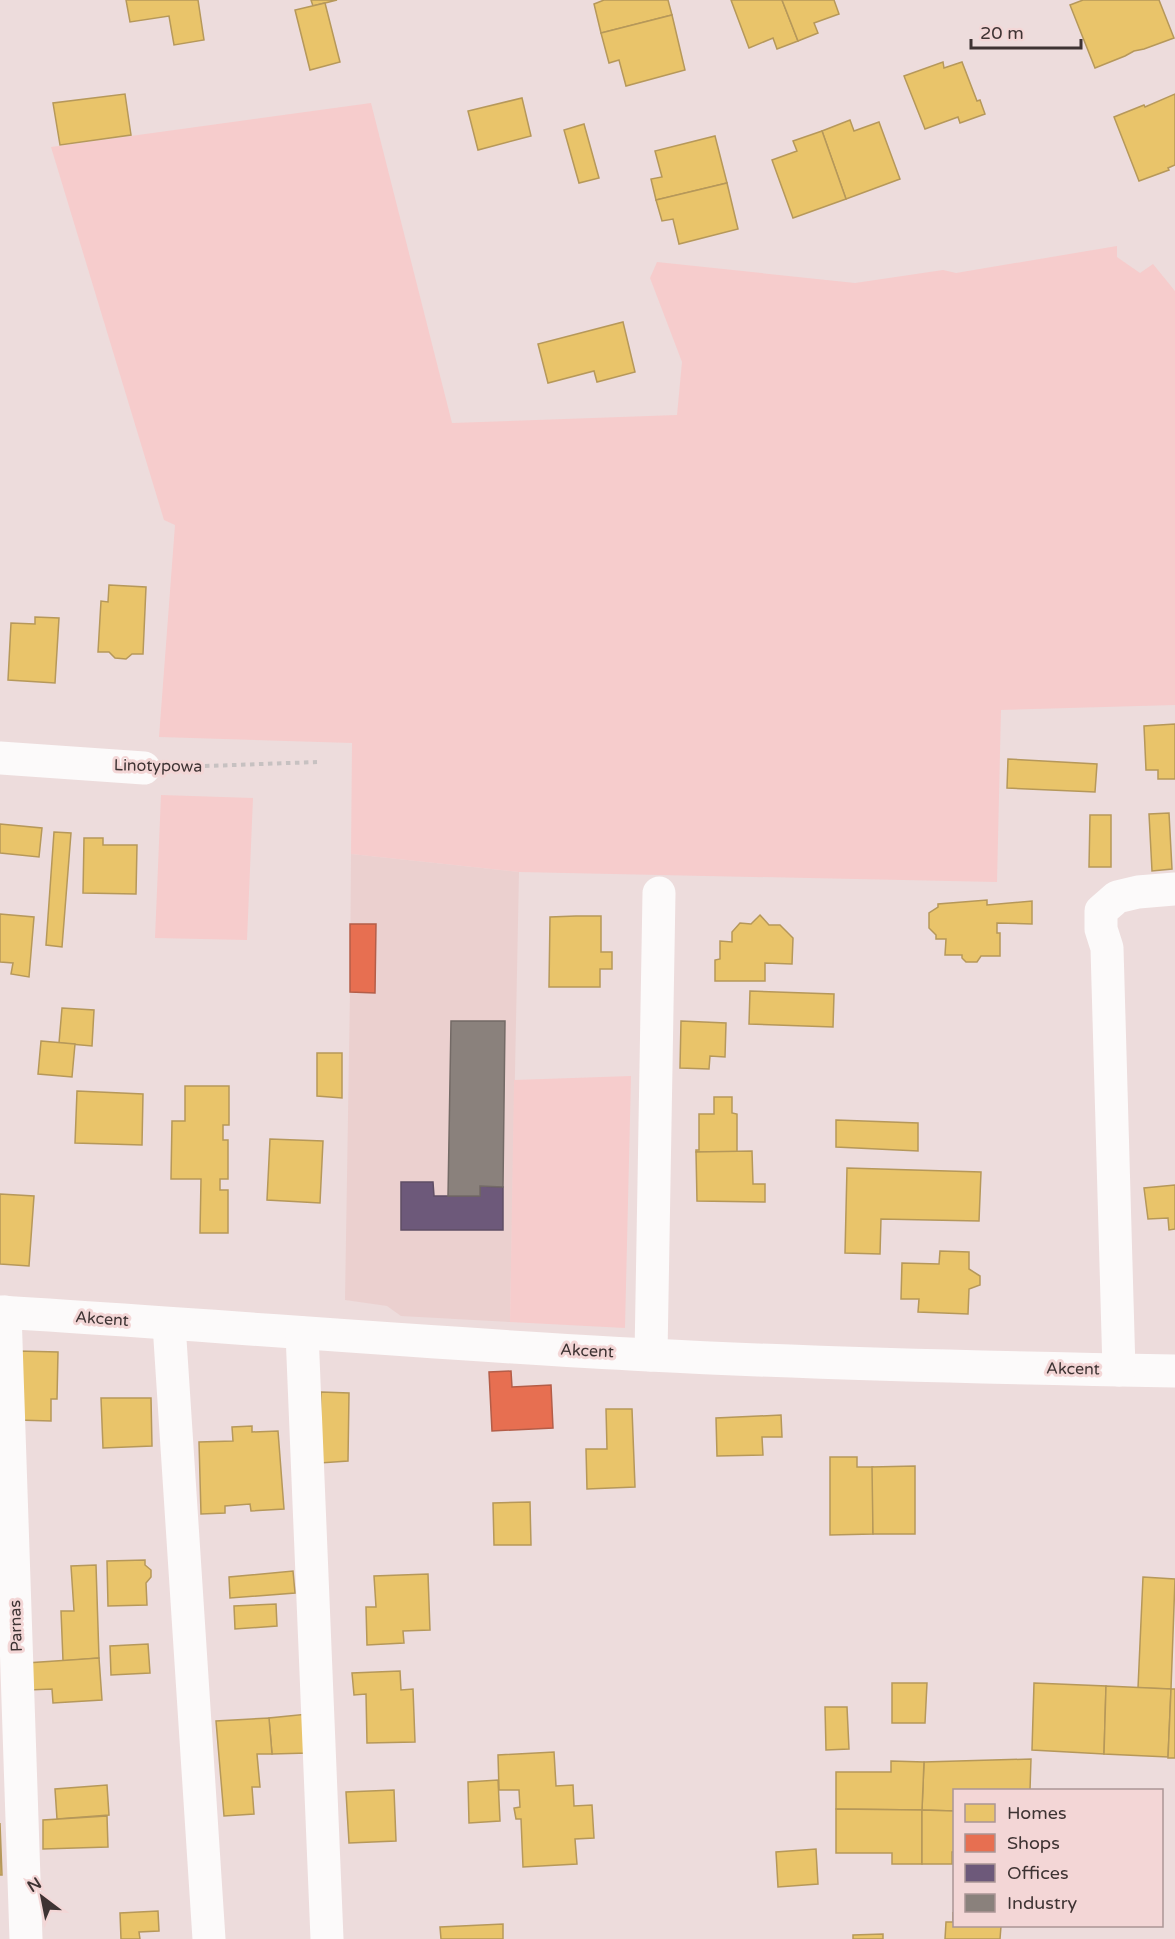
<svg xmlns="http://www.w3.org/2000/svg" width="1175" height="1939" viewBox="0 0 1175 1939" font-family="'Varela Round',sans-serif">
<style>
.built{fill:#ebd0cf}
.green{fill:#f6cccc}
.homes{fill:#e9c46a;stroke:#b6985a;stroke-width:1.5}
.shops{fill:#e76f51;stroke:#b45d48;stroke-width:1.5}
.offices{fill:#6d597a;stroke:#5f4e65;stroke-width:1.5}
.industry{fill:#8a817c;stroke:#736a66;stroke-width:1.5}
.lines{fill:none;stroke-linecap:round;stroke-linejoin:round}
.path{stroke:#c7c1c1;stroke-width:4;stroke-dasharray:4.5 4.5;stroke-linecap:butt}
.minor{stroke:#fcfafa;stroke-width:33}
.labels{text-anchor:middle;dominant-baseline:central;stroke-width:6;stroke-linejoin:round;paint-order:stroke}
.street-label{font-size:16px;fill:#3e3333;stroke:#f3d6d6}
</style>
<rect width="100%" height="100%" fill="#eddcdc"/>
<!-- built -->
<path class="built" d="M 351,854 L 519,872 L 510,1322 L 401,1316 L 387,1306 L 345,1300 L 350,992 Z"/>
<!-- green -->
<g class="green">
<path d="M 371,103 L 452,423 L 677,415 L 682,362 L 650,278 L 657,262 L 855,283 L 943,270 L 956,273 L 1117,246 L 1117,257 L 1140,273 L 1153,264 L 1175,291 L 1175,705 L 1001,710 L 997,882 L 519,872 L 351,854 L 352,743 L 159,737 L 175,525 L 164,520 L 51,147 Z"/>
<path d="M 161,795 L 253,798 L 247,940 L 155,938 Z"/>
<path d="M 631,1076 L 625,1328 L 510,1322 L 514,1080 Z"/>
</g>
<!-- homes -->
<g class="homes">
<path d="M 126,0 L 198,0 L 204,40 L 174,45 L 169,16 L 130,22 Z"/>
<path d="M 311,0 L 337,0 L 313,6 Z"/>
<path d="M 604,0 L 668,0 L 672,15 L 601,33 L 594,4 Z"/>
<path d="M 731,0 L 782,0 L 798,41 L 777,49 L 773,38 L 749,48 Z"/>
<path d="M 782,0 L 834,0 L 839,14 L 814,23 L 818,33 L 798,41 Z"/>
<path d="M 1083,0 L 1159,0 L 1174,38 L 1144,49 L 1134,51 L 1125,56 L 1095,68 L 1070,5 Z"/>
<path d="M 325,3 L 340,62 L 310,70 L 295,10 Z"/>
<path d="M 672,15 L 685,70 L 626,86 L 619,60 L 609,63 L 601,33 Z"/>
<path d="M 943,62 L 944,68 L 962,62 L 977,101 L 980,100 L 985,114 L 960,123 L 958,117 L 925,129 L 904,76 Z"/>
<path d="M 125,94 L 131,135 L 60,145 L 53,103 Z"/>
<path d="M 1175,94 L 1175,165 L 1168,168 L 1169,170 L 1139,181 L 1114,117 L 1144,105 L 1145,107 Z"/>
<path d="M 522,98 L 531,136 L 478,150 L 468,111 Z"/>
<path d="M 850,120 L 854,131 L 879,122 L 900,179 L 846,199 L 822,131 Z"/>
<path d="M 584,124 L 599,178 L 579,183 L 564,130 Z"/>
<path d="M 822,131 L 846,199 L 793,218 L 772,160 L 797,151 L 793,141 Z"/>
<path d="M 715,136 L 727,183 L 656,200 L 651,179 L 662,177 L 655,151 Z"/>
<path d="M 727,183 L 738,229 L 679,244 L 673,219 L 662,221 L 656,200 Z"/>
<path d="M 623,322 L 635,372 L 597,382 L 594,371 L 548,383 L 538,344 Z"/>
<path d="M 109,585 L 146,587 L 143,654 L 132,654 L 126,659 L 115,658 L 109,652 L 98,652 L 101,601 L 108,602 Z"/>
<path d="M 35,617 L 59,618 L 55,683 L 8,680 L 11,623 L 35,624 Z"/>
<path d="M 1175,724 L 1175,779 L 1158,779 L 1158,770 L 1146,770 L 1144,726 Z"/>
<path d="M 1008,759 L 1097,764 L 1095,792 L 1007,788 Z"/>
<path d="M 1169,813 L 1172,869 L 1152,871 L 1149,814 Z"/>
<path d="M 1090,815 L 1111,815 L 1111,867 L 1089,867 Z"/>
<path d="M 0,824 L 42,828 L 39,857 L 0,853 Z"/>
<path d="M 54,832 L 71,833 L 62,947 L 46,945 Z"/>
<path d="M 84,838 L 103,838 L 103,845 L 137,845 L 136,894 L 83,893 Z"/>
<path d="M 987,900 L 987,905 L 1032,901 L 1032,924 L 997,923 L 997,933 L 1000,933 L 1000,956 L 981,956 L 977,962 L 966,962 L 962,958 L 962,955 L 945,955 L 946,939 L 936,939 L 936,935 L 929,928 L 929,913 L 938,907 L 938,904 Z"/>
<path d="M 0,914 L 34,917 L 29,977 L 11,974 L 13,963 L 0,962 Z"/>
<path d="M 760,915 L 769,925 L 780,925 L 793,938 L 792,964 L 765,963 L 765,981 L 715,981 L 715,960 L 720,959 L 720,941 L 732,942 L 732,932 L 740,923 L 751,924 Z"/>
<path d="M 576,916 L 601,916 L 601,952 L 612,952 L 612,969 L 600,969 L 600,987 L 549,987 L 550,917 Z"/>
<path d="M 750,991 L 834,994 L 833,1027 L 749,1024 Z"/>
<path d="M 62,1008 L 94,1010 L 92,1046 L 59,1043 Z"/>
<path d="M 681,1021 L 726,1023 L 725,1057 L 710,1056 L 709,1069 L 680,1068 Z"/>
<path d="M 41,1041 L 75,1044 L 72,1077 L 38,1074 Z"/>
<path d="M 317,1053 L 342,1053 L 342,1098 L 317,1096 Z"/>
<path d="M 185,1086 L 229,1086 L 229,1125 L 223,1125 L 223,1140 L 228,1140 L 228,1179 L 220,1179 L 220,1190 L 228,1190 L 228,1233 L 200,1233 L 201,1179 L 171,1179 L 172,1121 L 185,1121 Z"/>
<path d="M 77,1091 L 143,1094 L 142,1145 L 75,1143 Z"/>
<path d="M 714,1097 L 732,1097 L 732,1113 L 737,1114 L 737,1152 L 696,1152 L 696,1150 L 699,1150 L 699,1114 L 714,1114 Z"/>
<path d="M 836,1120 L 918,1123 L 918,1151 L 836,1147 Z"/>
<path d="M 270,1139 L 323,1141 L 320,1203 L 267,1200 Z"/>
<path d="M 752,1151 L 753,1184 L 765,1184 L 765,1202 L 697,1201 L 696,1152 Z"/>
<path d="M 847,1168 L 981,1172 L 979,1221 L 881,1219 L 880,1254 L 845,1253 Z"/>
<path d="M 1175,1185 L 1175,1229 L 1169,1230 L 1168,1218 L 1148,1219 L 1144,1188 Z"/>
<path d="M 0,1194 L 34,1196 L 29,1266 L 0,1264 Z"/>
<path d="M 940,1251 L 969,1252 L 969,1269 L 980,1276 L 980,1285 L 969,1289 L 968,1314 L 918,1312 L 919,1299 L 901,1299 L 902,1263 L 939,1264 Z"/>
<path d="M 17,1351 L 58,1352 L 57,1399 L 51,1399 L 51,1421 L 17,1420 Z"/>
<path d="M 321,1392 L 349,1393 L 348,1461 L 320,1463 Z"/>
<path d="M 101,1398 L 151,1398 L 152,1446 L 103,1448 Z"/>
<path d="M 606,1409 L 632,1409 L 635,1487 L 587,1489 L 586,1449 L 607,1449 Z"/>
<path d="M 781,1415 L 782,1437 L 762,1437 L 763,1455 L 717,1456 L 716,1418 Z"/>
<path d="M 252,1426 L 252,1432 L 278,1431 L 284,1509 L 251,1511 L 250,1504 L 225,1506 L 225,1513 L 201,1514 L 199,1442 L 233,1441 L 232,1427 Z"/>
<path d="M 830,1457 L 857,1457 L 857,1467 L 873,1467 L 873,1534 L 830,1535 Z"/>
<path d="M 915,1466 L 915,1534 L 873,1534 L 872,1467 Z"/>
<path d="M 530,1502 L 531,1545 L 494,1545 L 493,1503 Z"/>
<path d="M 145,1560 L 145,1565 L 151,1570 L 151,1577 L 146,1583 L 147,1605 L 108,1606 L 107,1561 Z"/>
<path d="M 96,1565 L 99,1658 L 63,1661 L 61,1611 L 74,1611 L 71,1566 Z"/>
<path d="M 293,1571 L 295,1593 L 230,1598 L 229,1577 Z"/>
<path d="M 428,1574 L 430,1630 L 403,1631 L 404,1643 L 367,1645 L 366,1607 L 376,1607 L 374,1576 Z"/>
<path d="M 1143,1577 L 1175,1579 L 1171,1689 L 1138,1688 Z"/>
<path d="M 276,1604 L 277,1626 L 235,1629 L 234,1606 Z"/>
<path d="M 148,1644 L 150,1673 L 111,1675 L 110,1646 Z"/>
<path d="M 99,1658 L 102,1700 L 53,1703 L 52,1689 L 28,1690 L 26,1663 Z"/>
<path d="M 400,1671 L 401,1690 L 413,1689 L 415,1742 L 367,1743 L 366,1694 L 354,1695 L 352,1673 Z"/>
<path d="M 892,1683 L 927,1683 L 925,1723 L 892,1723 Z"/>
<path d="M 1034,1683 L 1106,1686 L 1104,1754 L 1032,1750 Z"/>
<path d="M 1106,1686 L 1171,1689 L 1168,1757 L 1104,1754 Z"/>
<path d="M 1171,1689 L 1175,1689 L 1175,1758 L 1168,1758 Z"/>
<path d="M 825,1707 L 847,1707 L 849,1749 L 826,1750 Z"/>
<path d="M 308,1714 L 308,1753 L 272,1754 L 269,1718 Z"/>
<path d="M 269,1718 L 272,1754 L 257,1754 L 260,1787 L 252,1787 L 254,1814 L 224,1816 L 216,1721 Z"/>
<path d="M 554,1752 L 556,1786 L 573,1785 L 574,1806 L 592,1805 L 594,1838 L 575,1839 L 577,1864 L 523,1867 L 521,1819 L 516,1819 L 514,1808 L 520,1807 L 519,1790 L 499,1790 L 498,1755 Z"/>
<path d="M 1031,1759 L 1030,1790 L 954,1790 L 954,1811 L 922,1810 L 924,1762 Z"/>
<path d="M 891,1761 L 924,1762 L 922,1810 L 836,1809 L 836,1772 L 891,1772 Z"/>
<path d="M 498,1780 L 500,1821 L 469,1823 L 468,1782 Z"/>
<path d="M 107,1785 L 109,1815 L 57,1819 L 55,1789 Z"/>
<path d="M 394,1790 L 396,1841 L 349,1843 L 346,1792 Z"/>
<path d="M 836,1809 L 922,1810 L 922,1864 L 892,1864 L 892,1853 L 836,1853 Z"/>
<path d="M 922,1810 L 954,1811 L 954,1852 L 952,1852 L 952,1864 L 922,1864 Z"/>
<path d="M 107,1816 L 108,1847 L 43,1849 L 43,1820 Z"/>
<path d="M 0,1823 L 2,1875 L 0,1875 Z"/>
<path d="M 816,1849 L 818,1884 L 778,1887 L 776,1852 Z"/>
<path d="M 158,1911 L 159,1931 L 139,1932 L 140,1939 L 121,1939 L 120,1913 Z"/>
<path d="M 953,1912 L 954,1926 L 1001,1926 L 1000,1939 L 945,1939 L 946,1922 L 953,1922 Z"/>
<path d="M 503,1924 L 503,1939 L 441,1939 L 440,1927 Z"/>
<path d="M 883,1934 L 883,1939 L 853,1939 L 853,1935 Z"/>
</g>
<!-- shops -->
<g class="shops">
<path d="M 350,924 L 376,924 L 375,993 L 350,992 Z"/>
<path d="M 511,1371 L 512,1387 L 551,1385 L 553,1428 L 492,1431 L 489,1372 Z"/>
</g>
<!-- offices -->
<path class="offices" d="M 401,1182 L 433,1182 L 434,1196 L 480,1196 L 480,1186 L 503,1187 L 503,1230 L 401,1230 Z"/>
<!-- industry -->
<path class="industry" d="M 451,1021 L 505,1021 L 503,1187 L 480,1186 L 480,1196 L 448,1196 Z"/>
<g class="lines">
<!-- path -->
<path class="path" d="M 178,767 L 317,762"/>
<!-- minor -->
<g class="minor">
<path d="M 0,758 L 144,768"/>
<path d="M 0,1312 C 216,1325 432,1344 649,1355 C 824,1364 1000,1368 1175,1371"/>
<path d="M 5,1312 L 26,1939"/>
<path d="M 169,1324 L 209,1939"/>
<path d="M 302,1333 L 327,1939"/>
<path d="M 651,1355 L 659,893"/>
<path d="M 1119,1370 L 1107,948 L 1101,929 L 1101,911 L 1117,897 L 1138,892 L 1175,889"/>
</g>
</g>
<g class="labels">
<!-- street labels -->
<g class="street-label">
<text transform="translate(158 766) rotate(1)">Linotypowa</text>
<text transform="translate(102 1319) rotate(4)">Akcent</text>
<text transform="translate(587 1351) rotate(3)">Akcent</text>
<text transform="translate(1073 1369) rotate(1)">Akcent</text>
<text transform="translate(16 1626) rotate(-92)">Parnas</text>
</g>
</g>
<!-- legend -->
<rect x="953" y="1789" width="210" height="138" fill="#f3d6d6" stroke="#ab9595" stroke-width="1.5"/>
<rect x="965" y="1804" width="30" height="18" fill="#e9c46a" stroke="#ab9595" stroke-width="1.5"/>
<text x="1007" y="1819" font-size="18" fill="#3e3333">Homes</text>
<rect x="965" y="1834" width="30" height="18" fill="#e76f51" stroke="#ab9595" stroke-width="1.5"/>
<text x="1007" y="1849" font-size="18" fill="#3e3333">Shops</text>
<rect x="965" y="1864" width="30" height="18" fill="#6d597a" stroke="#ab9595" stroke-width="1.5"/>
<text x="1007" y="1879" font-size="18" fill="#3e3333">Offices</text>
<rect x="965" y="1894" width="30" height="18" fill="#8a817c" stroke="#ab9595" stroke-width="1.5"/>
<text x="1007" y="1909" font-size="18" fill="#3e3333">Industry</text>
<!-- north arrow -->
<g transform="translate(42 1897) rotate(328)" stroke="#f3d6d6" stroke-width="4.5" paint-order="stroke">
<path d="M0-4.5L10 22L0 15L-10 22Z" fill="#3e3333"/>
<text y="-9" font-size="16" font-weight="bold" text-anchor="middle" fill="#3e3333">N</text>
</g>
<!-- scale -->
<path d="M971 39v9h110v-9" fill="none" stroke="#3e3333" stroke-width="3"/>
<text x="980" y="39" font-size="18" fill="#3e3333" stroke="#f3d6d6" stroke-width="4.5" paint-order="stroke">20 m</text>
</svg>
